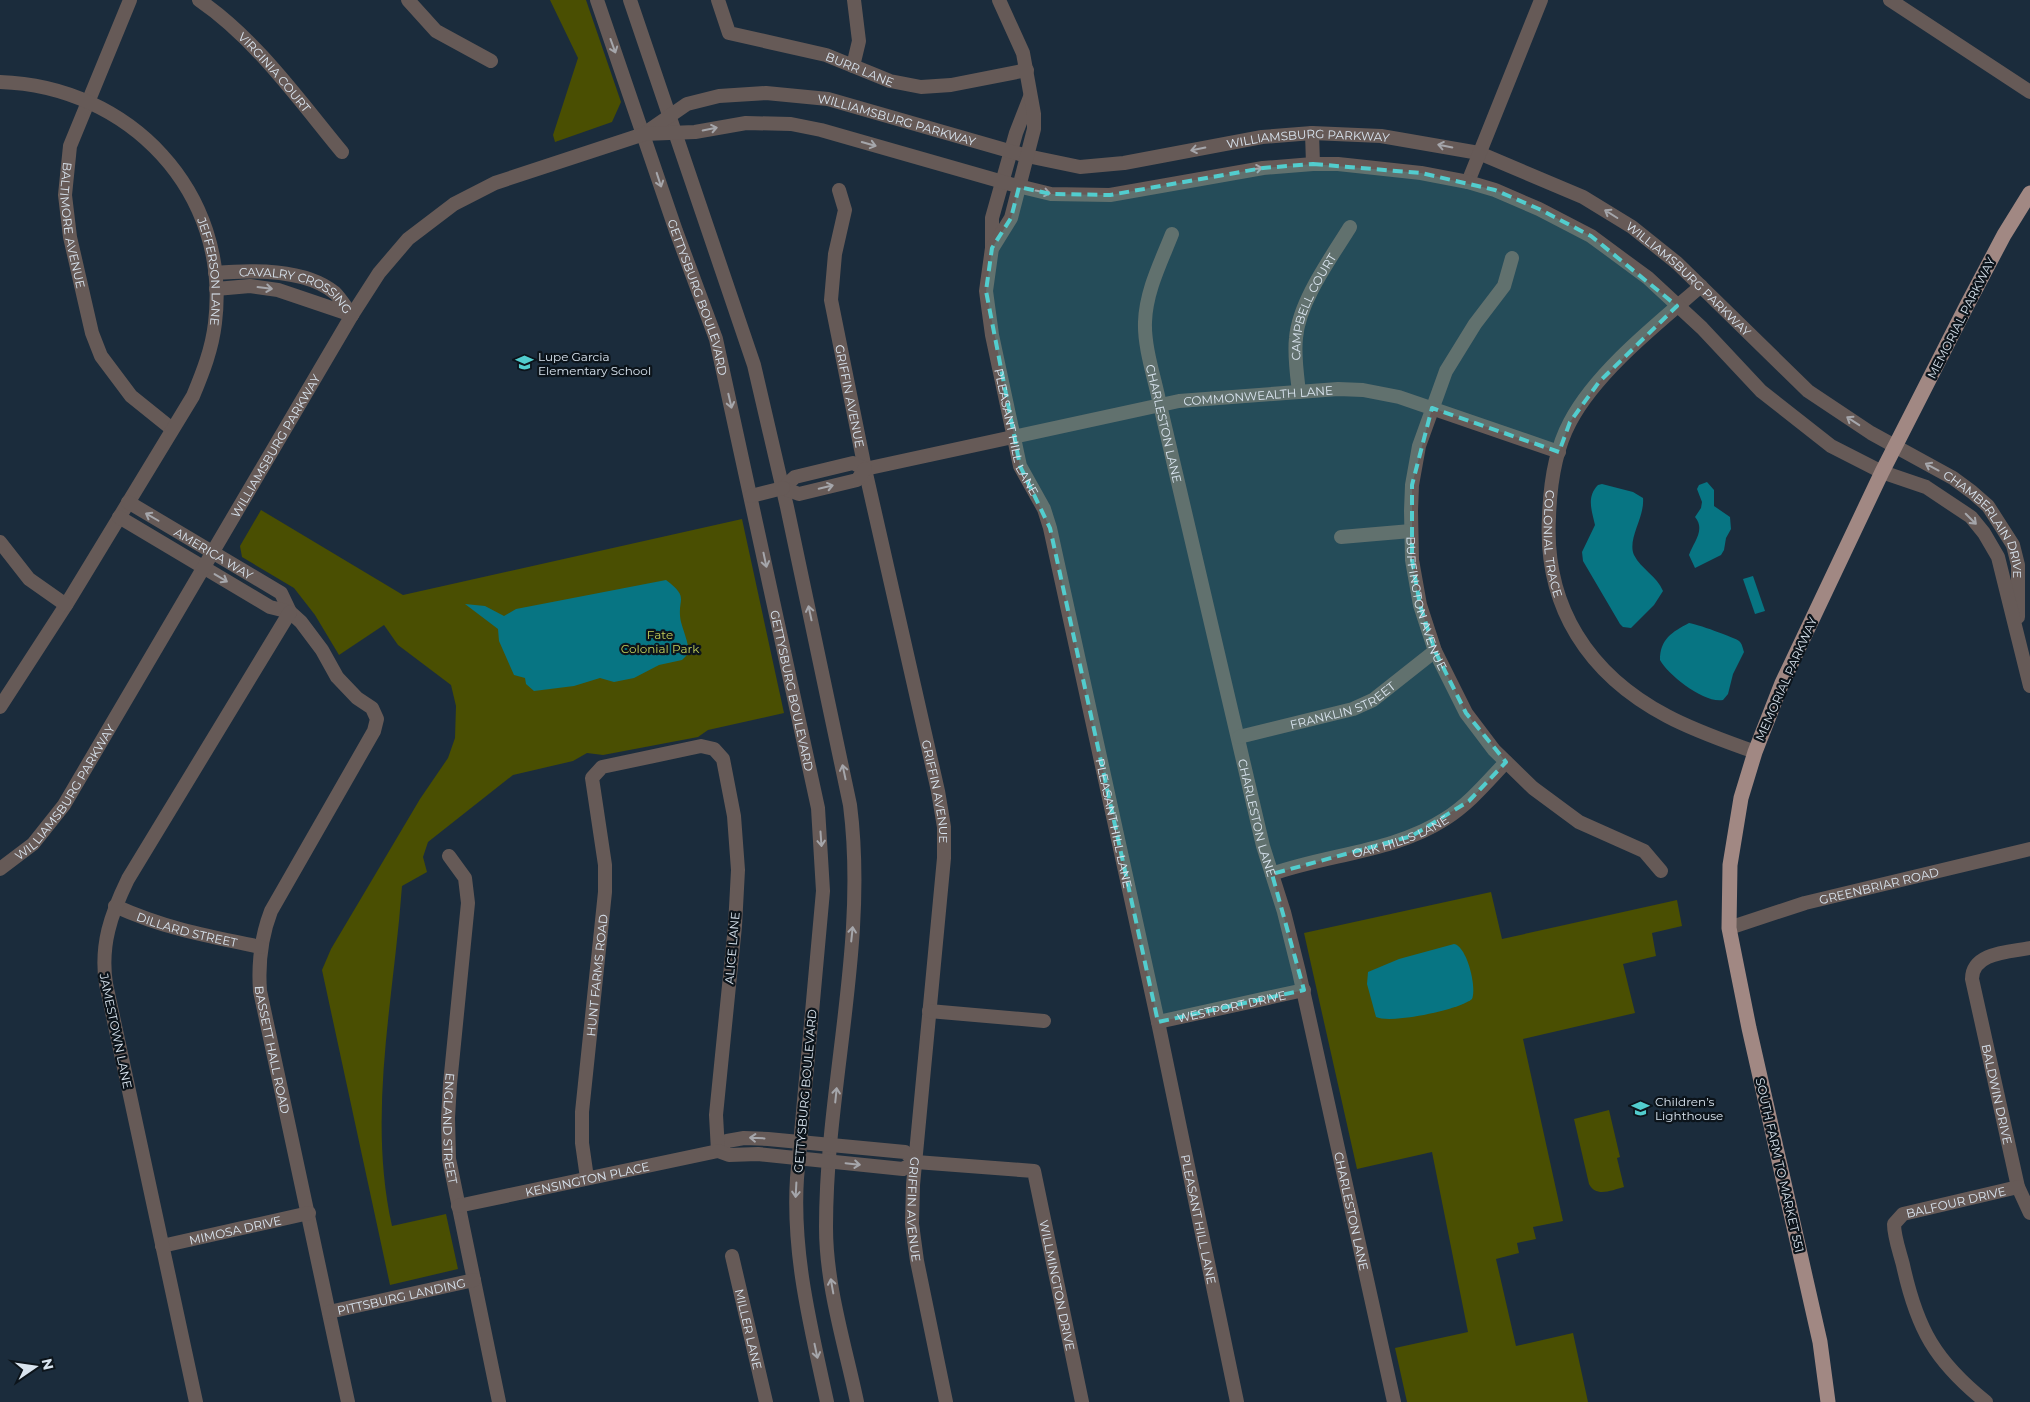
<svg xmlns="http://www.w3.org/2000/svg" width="2030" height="1402" viewBox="0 0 2030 1402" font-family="Montserrat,sans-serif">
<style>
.green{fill:#4a4f02}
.water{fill:#077583}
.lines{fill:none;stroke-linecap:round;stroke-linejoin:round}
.minor{stroke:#665a57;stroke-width:14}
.major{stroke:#a18883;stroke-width:15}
.oneway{stroke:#a5a6ab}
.marked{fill:#52cdce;fill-opacity:0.2;stroke:#52cdce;stroke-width:4;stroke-dasharray:10 6;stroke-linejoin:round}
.labels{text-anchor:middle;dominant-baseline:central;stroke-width:4.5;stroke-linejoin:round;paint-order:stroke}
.street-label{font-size:12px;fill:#d9e4ef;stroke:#0c141b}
.poi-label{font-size:12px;fill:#d9e4ef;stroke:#0c141b;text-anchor:start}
.park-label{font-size:12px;fill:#c1cd5a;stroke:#0c141b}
</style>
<rect width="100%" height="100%" fill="#1b2c3c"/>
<!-- green -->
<g class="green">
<path d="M 550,0 L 586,0 L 621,102 L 612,122 L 555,142 L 553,135 L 578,58 Z"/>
<path d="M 261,510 L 403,595 L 742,519 L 784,713 L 708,730 L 698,737 L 603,755 L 587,753 L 573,761 L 513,775 L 428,842 L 423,857 L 427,872 L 402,886 C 394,999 367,1113 392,1226 L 446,1214 L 458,1269 L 390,1285 L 322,970 L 331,949 L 420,799 L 448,758 L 455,738 L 456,706 L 451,685 L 398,645 L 384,625 L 339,655 L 315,615 L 294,588 L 242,557 L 240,546 Z"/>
<path d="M 1491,892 L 1502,939 L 1677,900 L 1682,926 L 1652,933 L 1656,956 L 1623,964 L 1635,1013 L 1523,1039 L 1563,1221 L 1533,1227 L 1536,1239 L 1517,1243 L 1519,1253 L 1496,1259 L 1516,1346 L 1573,1333 L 1588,1402 L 1407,1402 L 1395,1348 L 1468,1332 L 1432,1152 L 1357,1169 L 1304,933 Z"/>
<path d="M 1609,1110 L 1620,1157 L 1617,1158 L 1624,1187 C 1612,1190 1596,1198 1589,1184 L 1574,1119 Z"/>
</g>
<!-- water -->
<g class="water">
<path d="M 1707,482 L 1714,490 L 1714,506 L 1730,517 L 1731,529 L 1726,538 L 1724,550 L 1721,555 L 1695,568 L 1689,555 C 1693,543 1706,530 1695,517 L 1701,508 L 1702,502 L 1697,489 L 1699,485 Z"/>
<path d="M 1602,484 L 1633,492 L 1643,498 C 1645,517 1627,539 1634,555 C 1641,569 1657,576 1663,591 L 1654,605 L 1631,628 L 1623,627 L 1620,624 L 1583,561 L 1582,552 L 1595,525 C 1592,511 1586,497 1598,485 Z"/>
<path d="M 1753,576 L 1765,611 L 1755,614 L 1743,579 Z"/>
<path d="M 666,580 C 691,599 676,598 681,622 C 684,633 688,641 689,653 L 682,660 L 659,665 L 634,678 L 614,682 L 600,678 L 574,686 L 534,691 L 526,684 L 525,678 L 514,675 L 499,641 L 498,629 L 465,604 L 485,606 L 504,616 L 516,609 Z"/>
<path d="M 1689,623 C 1694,623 1736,638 1739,641 C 1742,643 1743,649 1744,652 L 1733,674 L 1728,694 L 1723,700 C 1705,704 1668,675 1660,660 C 1660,639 1672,632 1689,623 Z"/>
<path d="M 1454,944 C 1467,946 1477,988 1472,999 C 1459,1010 1391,1024 1376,1017 L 1367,984 L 1368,972 L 1399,959 Z"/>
</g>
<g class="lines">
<!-- minor -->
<g class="minor">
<path id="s1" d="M 130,0 L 70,146 L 65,195 L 70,237 L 92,333 L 101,356 L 131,396 L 172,429"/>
<path id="s2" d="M 199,0 C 256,39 299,100 342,152"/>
<path d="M 408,0 L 436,31 L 491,61"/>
<path id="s3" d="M 597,0 L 676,231 L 716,339 L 818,808 L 823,891 L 797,1178 C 792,1254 811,1328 827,1402"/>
<path d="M 630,0 L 754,365 L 787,507 L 850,805 C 868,946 826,1086 826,1227 C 826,1286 845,1345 857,1402"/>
<path id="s4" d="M 718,0 L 729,33 L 826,55 L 890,81 L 921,87 L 951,85 L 1027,70"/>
<path d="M 1890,0 L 2030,92"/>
<path d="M 853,66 L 859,41 L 854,0"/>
<path id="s5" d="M 0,82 C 129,86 231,192 215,323 C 212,349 203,372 193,396 L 66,605 L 0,707"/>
<path id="s6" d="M 1030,97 L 1016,133 L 992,218 L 992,248 L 986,291 L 992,335 L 1020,466 L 1044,509 L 1050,528 L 1158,1022 L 1237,1402"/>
<path id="s7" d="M 645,133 L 687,104 L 719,96 L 766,93 L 828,99 L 1027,156 L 1080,167 L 1124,163 L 1262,137 L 1312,133 L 1381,136 L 1479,153 L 1583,197 L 1632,227 L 1677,263 L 1808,391 L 1871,433 L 1953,478 L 1972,492 L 1988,506 L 2013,545 L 2018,565 L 2018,617"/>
<path d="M 1312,133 L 1313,164"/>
<path d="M 1468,182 L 1541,0"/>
<path id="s8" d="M 839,190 L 845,210 L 835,254 L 831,300 L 865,469 L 938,791 L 944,827 L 944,858 L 913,1185 L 912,1224 L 917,1261 L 946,1402"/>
<path id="s9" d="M 1172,234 C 1161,262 1146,291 1145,322 C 1144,348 1155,379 1160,405 L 1263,846 L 1284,912 L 1299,972 L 1394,1402"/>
<path d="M 993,247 L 1011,218 L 1034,129 L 1034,114 L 1023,53 L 999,0"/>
<path id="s10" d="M 1512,258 L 1504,286 L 1475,324 L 1446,371 L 1419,446 L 1412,485 L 1411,511 L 1412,560 L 1420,605 L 1435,651 L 1466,713 L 1494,750 L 1533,788 L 1579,822 L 1644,851 L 1661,871"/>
<path id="s11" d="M 215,273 C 250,270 305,268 335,293 C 341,299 346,308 352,315"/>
<path id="s12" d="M 1701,286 C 1658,323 1596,372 1570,422 C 1555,450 1550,486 1549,517 C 1544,607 1589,675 1667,716 C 1695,731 1725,741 1755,752"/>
<path d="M 216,289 L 250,286 L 278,290 L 352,315"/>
<path id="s13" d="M 1299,392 C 1297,375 1294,355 1296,338 C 1299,301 1331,258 1350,227"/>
<path id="s14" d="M 783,488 L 795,477 L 853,463 L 865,469 L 1179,401 L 1338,389 L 1363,390 L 1399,397 L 1559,452"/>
<path d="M 783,488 L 799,494 L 857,480 L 865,469"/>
<path d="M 751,496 L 783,488"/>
<path id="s15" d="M 128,502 L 281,593 L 290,612 L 301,622 L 322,650 L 337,677 L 357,698 L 372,708 L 377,719 L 374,731 L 271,911 C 261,937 258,963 260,991 L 348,1402"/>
<path d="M 119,517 L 270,607 L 290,612"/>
<path d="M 1341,537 L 1411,531"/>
<path d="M 0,542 L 29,579 L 66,605"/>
<path id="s16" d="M 1239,737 L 1353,709 L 1373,700 L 1435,651"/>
<path id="s17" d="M 449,856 L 465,878 L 468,903 L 450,1084 L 448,1118 L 449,1159 L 499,1402"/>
<path id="s18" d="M 0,869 L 33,844 L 64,805 L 352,315 L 379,273 L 408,239 L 454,204 L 495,183 L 644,134 L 695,132 L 746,123 L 791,124 L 821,130 L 1010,184 L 1051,194 L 1110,195 L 1263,168 L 1313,164 L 1338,164 L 1421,173 L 1468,182 L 1495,190 L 1539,209 L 1591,236 L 1648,278 L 1702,328 L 1761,391 L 1831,446 L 1882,472 L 1926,487 L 1971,517 L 1984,533 L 1998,557 L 2030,686"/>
<path id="s19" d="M 1272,874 C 1328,854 1394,852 1445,819 C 1469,804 1487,782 1506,762"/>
<path id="s20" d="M 115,906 C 166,929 207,936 261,947"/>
<path id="s21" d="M 1729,928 L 1805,903 L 2030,849"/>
<path id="s22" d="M 2030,948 C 2010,952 1972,952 1972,979 L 2018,1187 L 2030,1213"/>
<path d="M 929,1011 L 1044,1021"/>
<path id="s23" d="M 1158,1022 L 1304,990"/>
<path d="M 718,1151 L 727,1141 L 744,1138 L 768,1139 L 905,1152 L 916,1162"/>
<path id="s24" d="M 587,1178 L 582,1143 L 582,1112 L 605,892 L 605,865 L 592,778 L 602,767 L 701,746 L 714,749 L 723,759 L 734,816 L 738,870 L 735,926 L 716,1115 L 718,1151"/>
<path id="s25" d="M 458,1206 L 718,1151 L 729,1155 L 758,1154 L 903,1169 L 916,1162 L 1034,1171 L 1082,1402"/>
<path id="s26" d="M 162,1246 L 309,1213"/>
<path id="s27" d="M 732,1256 L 766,1402"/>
<path id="s28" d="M 329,1312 L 474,1280"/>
<path d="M 196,1402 L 106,984 C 100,945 111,914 128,879 L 290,612"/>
<path id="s29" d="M 1986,1402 C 1935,1361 1917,1329 1903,1265 C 1900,1253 1894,1237 1894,1224 L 1903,1214 L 2018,1187"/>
</g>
<!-- major -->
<path class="major" d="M 1828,1402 L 1820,1342 L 1749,1028 L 1729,928 L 1730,865 L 1741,798 L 1755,752 L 1782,683 L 1882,472 L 1966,307 L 2004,235 L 2030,193"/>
</g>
<!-- one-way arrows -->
<defs><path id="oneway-shaft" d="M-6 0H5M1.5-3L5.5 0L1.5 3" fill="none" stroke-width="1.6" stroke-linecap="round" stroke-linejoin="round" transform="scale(1.25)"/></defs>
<g class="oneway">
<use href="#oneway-shaft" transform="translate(613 46) rotate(70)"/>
<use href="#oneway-shaft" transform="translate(710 129) rotate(-12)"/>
<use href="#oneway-shaft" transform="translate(869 144) rotate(16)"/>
<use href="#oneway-shaft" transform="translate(1445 146) rotate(-169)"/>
<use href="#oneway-shaft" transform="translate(1198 149) rotate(169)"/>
<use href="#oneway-shaft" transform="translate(1255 169) rotate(-10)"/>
<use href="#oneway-shaft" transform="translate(659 180) rotate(72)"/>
<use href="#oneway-shaft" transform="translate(1043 192) rotate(11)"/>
<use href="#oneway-shaft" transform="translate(1611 214) rotate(-148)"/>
<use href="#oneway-shaft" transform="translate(265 288) rotate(7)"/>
<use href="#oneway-shaft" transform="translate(730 401) rotate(77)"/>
<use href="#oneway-shaft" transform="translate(1853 421) rotate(-147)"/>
<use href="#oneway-shaft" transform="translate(1932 467) rotate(-152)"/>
<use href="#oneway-shaft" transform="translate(826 487) rotate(-13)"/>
<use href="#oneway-shaft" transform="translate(152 517) rotate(-150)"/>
<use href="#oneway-shaft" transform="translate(1971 519) rotate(45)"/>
<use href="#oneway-shaft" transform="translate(765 560) rotate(78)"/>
<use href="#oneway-shaft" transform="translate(221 578) rotate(31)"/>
<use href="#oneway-shaft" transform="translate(810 613) rotate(-102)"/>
<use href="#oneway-shaft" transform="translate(844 772) rotate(-102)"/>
<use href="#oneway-shaft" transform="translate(821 839) rotate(86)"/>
<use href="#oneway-shaft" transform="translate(852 934) rotate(-84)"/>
<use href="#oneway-shaft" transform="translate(836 1095) rotate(-84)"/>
<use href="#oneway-shaft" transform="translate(757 1138) rotate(-177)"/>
<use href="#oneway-shaft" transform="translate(853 1164) rotate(6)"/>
<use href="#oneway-shaft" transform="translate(796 1190) rotate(93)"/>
<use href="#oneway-shaft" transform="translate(832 1286) rotate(-100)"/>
<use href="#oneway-shaft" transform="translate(816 1351) rotate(78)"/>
</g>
<!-- marked area -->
<path class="marked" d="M 1313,164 L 1421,173 L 1495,190 L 1539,209 L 1591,236 L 1677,306 L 1599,382 L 1570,422 L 1559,452 L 1432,408 L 1412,485 L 1412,560 L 1420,605 L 1435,651 L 1466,713 L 1506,762 L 1469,801 L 1412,836 L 1272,874 L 1304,990 L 1158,1022 L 1050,528 L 1020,466 L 986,291 L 992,248 L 1011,218 L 1019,187 L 1051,194 L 1110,195 L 1263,168 Z"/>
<!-- icons -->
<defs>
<symbol id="school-bare" viewBox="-9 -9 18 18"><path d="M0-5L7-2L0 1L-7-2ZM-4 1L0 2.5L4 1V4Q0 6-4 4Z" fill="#52cdce" stroke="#0c141b" stroke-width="2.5" paint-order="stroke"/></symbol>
</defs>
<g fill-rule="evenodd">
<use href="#school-bare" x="512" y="350" width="25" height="25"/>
<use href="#school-bare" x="1628" y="1096" width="25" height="25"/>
</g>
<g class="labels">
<!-- street labels -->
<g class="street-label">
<text stroke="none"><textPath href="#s4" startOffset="171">BURR LANE</textPath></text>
<text stroke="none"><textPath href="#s2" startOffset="105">VIRGINIA COURT</textPath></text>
<text stroke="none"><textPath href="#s7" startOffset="265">WILLIAMSBURG PARKWAY</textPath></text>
<text stroke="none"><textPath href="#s7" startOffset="685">WILLIAMSBURG PARKWAY</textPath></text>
<text stroke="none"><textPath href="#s1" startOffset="238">BALTIMORE AVENUE</textPath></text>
<text stroke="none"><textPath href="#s5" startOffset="312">JEFFERSON LANE</textPath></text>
<text stroke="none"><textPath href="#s7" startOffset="1105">WILLIAMSBURG PARKWAY</textPath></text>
<text stroke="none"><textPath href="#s11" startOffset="86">CAVALRY CROSSING</textPath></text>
<text stroke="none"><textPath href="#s3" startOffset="314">GETTYSBURG BOULEVARD</textPath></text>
<text stroke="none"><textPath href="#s13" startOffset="89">CAMPBELL COURT</textPath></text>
<text transform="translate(1961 318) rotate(-63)">MEMORIAL PARKWAY</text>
<text stroke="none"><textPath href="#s14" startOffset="490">COMMONWEALTH LANE</textPath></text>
<text stroke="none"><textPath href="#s8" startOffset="210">GRIFFIN AVENUE</textPath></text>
<text stroke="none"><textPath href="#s9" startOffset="196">CHARLESTON LANE</textPath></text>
<text stroke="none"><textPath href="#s6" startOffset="345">PLEASANT HILL LANE</textPath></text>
<text stroke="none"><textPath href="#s18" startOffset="508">WILLIAMSBURG PARKWAY</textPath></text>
<text stroke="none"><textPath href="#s7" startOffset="1496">CHAMBERLAIN DRIVE</textPath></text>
<text stroke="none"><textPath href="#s12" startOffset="315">COLONIAL TRACE</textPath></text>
<text stroke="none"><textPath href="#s15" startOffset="100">AMERICA WAY</textPath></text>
<text stroke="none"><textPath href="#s10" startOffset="372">BUFFINGTON AVENUE</textPath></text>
<text transform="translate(1786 679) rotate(-66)">MEMORIAL PARKWAY</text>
<text stroke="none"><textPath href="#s3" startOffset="719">GETTYSBURG BOULEVARD</textPath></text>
<text stroke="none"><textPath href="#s16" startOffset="109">FRANKLIN STREET</textPath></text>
<text stroke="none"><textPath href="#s18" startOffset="102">WILLIAMSBURG PARKWAY</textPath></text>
<text stroke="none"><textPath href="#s8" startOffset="615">GRIFFIN AVENUE</textPath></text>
<text stroke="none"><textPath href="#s9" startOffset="601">CHARLESTON LANE</textPath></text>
<text stroke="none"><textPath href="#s6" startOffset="750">PLEASANT HILL LANE</textPath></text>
<text stroke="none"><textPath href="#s19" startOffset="134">OAK HILLS LANE</textPath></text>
<text stroke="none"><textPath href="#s21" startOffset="156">GREENBRIAR ROAD</textPath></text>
<text stroke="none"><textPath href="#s20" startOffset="76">DILLARD STREET</textPath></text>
<text transform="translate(732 948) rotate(-85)">ALICE LANE</text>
<text stroke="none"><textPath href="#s24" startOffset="204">HUNT FARMS ROAD</textPath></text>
<text stroke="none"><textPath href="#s23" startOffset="75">WESTPORT DRIVE</textPath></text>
<text transform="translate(116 1031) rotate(78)">JAMESTOWN LANE</text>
<text stroke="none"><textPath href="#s15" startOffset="700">BASSETT HALL ROAD</textPath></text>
<text transform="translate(805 1091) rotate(-85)">GETTYSBURG BOULEVARD</text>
<text stroke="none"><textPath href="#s22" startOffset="190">BALDWIN DRIVE</textPath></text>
<text stroke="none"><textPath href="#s17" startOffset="279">ENGLAND STREET</textPath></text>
<text transform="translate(1780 1165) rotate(77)">SOUTH FARM TO MARKET 551</text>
<text stroke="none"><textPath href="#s25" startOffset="132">KENSINGTON PLACE</textPath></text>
<text stroke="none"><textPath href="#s29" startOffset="274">BALFOUR DRIVE</textPath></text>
<text stroke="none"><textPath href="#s8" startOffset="1035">GRIFFIN AVENUE</textPath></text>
<text stroke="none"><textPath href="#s9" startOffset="1006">CHARLESTON LANE</textPath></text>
<text stroke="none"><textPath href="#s6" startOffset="1155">PLEASANT HILL LANE</textPath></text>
<text stroke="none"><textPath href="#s26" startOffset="75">MIMOSA DRIVE</textPath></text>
<text stroke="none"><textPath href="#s25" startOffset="702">WILLMINGTON DRIVE</textPath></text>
<text stroke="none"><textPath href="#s28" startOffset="74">PITTSBURG LANDING</textPath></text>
<text stroke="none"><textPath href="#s27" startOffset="75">MILLER LANE</textPath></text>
</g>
<!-- poi labels -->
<g class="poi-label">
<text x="538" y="356">Lupe Garcia<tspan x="538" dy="14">Elementary School</tspan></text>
<text x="1655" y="1101">Children’s<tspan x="1655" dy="14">Lighthouse</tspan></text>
</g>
<!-- park labels -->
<g class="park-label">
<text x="660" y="634">Fate<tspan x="660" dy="14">Colonial Park</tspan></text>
</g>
</g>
<!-- north arrow -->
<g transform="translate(35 1367) rotate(77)" stroke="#0c141b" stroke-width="4" paint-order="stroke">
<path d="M0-4L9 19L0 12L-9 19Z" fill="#d9e4ef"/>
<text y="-8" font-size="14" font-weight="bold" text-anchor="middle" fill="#d9e4ef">N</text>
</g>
</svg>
